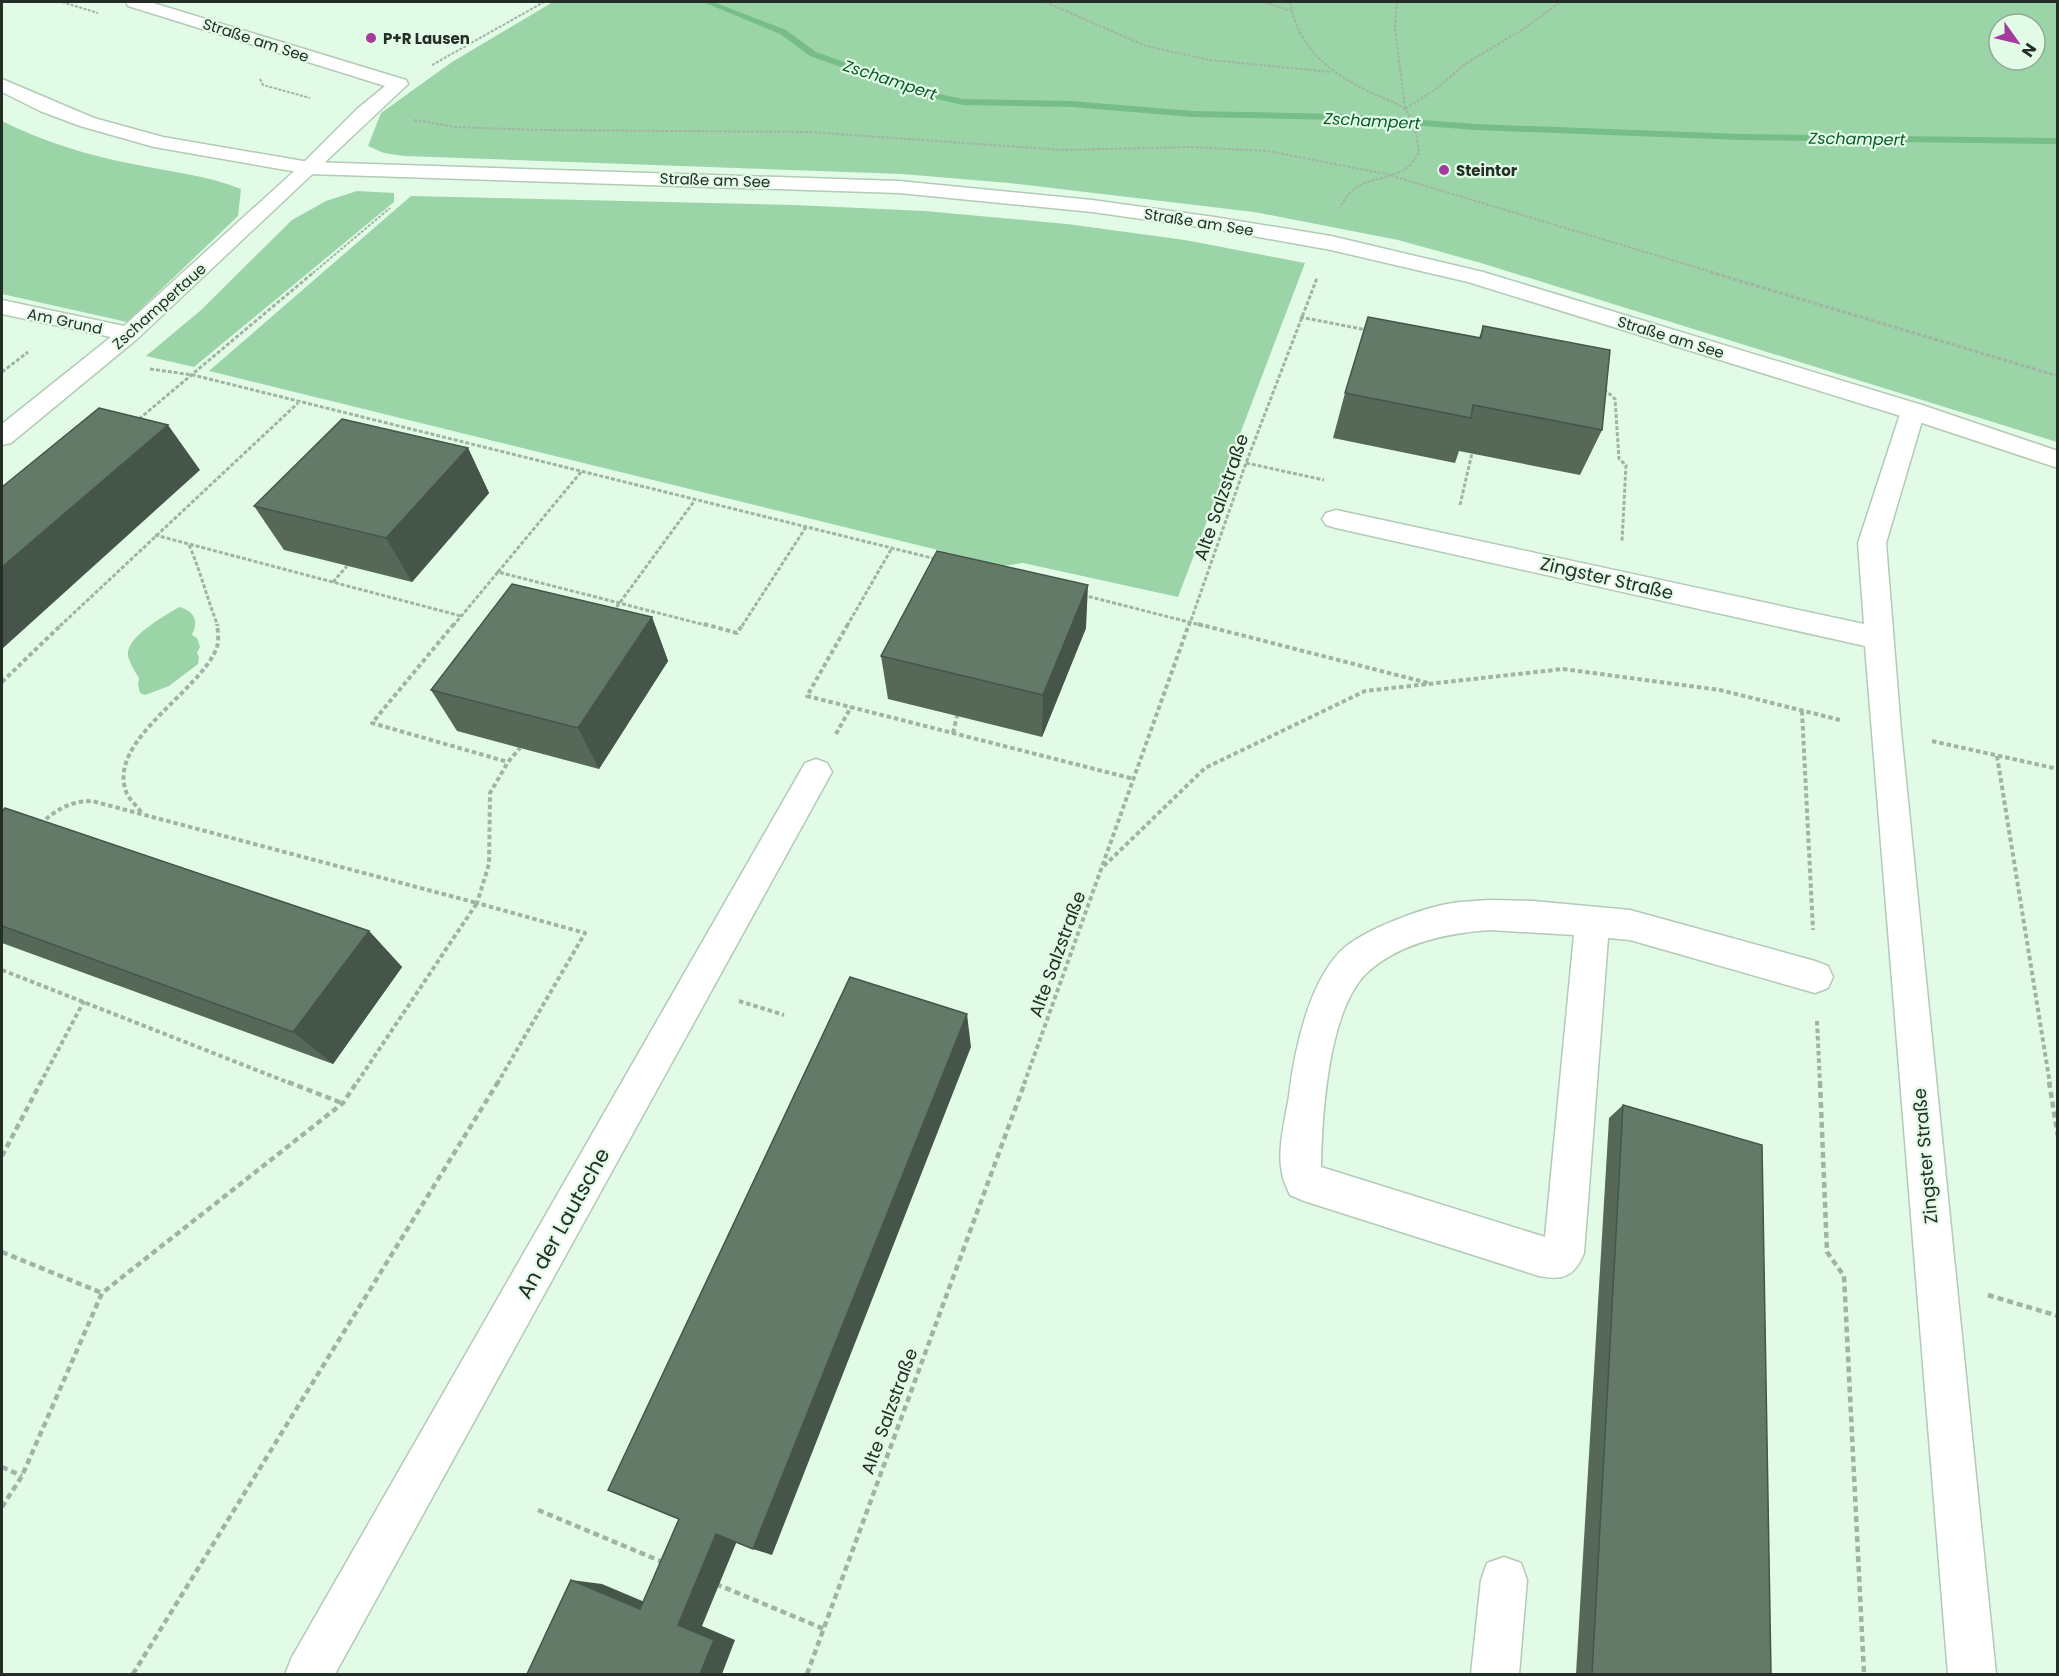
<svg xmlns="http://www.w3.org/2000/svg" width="2059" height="1676" viewBox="0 0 2059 1676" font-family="Poppins,sans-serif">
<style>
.green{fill:#9bd5a7;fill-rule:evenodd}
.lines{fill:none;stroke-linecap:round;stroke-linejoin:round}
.stream{fill:#77bd87;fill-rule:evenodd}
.minor-casing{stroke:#b2cab6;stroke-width:3}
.major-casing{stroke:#b2cab6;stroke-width:3}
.path-far3{stroke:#a1b4a4;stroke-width:2;stroke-dasharray:3 1.5;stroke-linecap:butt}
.path-far2{stroke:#a1b4a4;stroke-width:3;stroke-dasharray:4 2;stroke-linecap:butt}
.path-far1{stroke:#a1b4a4;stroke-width:4;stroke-dasharray:4.5 3;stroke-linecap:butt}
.path{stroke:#a1b4a4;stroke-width:4.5;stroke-dasharray:6 4;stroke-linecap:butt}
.minor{fill:#fff;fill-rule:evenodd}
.major{fill:#fff;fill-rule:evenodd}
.wall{fill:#566959}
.shaded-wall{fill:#465549}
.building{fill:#647a68;stroke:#465549;stroke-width:1.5}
.poi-dot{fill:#a43b9d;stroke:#e2fbe6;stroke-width:2}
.labels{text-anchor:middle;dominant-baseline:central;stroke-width:4.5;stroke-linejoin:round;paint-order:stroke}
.far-poi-label{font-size:15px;font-weight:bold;fill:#252e26;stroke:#e2fbe6;text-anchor:start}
.far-street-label{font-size:15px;fill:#252e26;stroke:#e2fbe6}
.far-water-label{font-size:16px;font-style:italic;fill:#085b2a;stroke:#e2fbe6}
.street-label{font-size:18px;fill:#252e26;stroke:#e2fbe6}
.near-street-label{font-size:21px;fill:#252e26;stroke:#e2fbe6}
</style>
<rect width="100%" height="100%" fill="#e2fbe6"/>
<!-- green -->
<g class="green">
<path d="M 553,2 L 2057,2 L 2057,442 L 1481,263 L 1398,240 L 1254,212 L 1009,183 L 902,174 L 404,156 L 384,153 L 368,146 L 381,113 L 452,62 ZM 1999,24 L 2035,24 L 2035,60 L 1999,60 Z"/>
<path d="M 2,121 C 41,141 90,156 133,164 C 170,172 206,175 241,189 L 238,216 L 127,322 L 2,294 Z"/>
<path d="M 357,191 L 394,193 L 394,202 L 194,367 L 146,356 L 200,311 L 292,220 L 326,201 Z"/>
<path d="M 411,196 L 794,205 L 925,211 L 1067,224 L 1185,240 L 1305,263 L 1178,597 L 1023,563 L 1003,566 L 209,371 Z"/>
<path d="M 179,607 C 194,611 199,620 192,635 L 197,638 L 200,647 L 197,653 L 199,657 L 198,664 L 169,686 L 145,695 L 140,693 L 138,684 L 139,678 C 135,672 130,663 128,656 C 125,637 165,616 179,607 Z"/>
</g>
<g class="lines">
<!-- stream -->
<path class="stream" d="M 703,2 L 713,2 L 786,30 L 816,52 L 925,91 L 963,99 L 1071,101 L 1193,111 L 1345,114 L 1476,124 L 1740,134 L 2058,138 L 2058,144 L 1740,140 L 1476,130 L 1345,120 L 1193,117 L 1071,107 L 963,105 L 919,95 L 810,56 L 780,34 Z"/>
<defs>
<g id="minor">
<path d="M 126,2 L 150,2 L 406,80 L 408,84 L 137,339 L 11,443 L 2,445 L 2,424 L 111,337 L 2,314 L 2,300 L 124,326 L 302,164 L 357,109 L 385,86 L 128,6 Z"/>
<path d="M 1913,403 L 1922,405 L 1925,411 L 1886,543 L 1901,731 L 1996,1674 L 1948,1674 L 1865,646 L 1336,528 L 1326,525 L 1322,519 L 1326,513 L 1336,510 L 1864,624 L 1858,543 L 1901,411 L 1904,405 Z"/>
<path d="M 816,759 L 827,763 L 832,772 L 827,781 L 335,1674 L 285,1674 L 292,1657 L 805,763 Z"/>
<path d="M 1490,900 L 1533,901 L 1630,910 L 1815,961 L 1828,966 L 1833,977 L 1828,988 L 1815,993 L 1630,940 L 1608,938 L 1584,1253 C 1575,1276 1563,1281 1539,1276 L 1304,1201 L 1290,1195 C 1287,1188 1283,1181 1282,1173 C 1277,1150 1285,1120 1289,1096 C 1294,1052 1309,979 1344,948 C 1366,929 1424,907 1453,903 C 1465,901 1478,901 1490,900 ZM 1490,930 L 1574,935 L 1545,1237 L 1321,1167 C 1322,1115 1328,1005 1370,970 C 1403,942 1448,933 1490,930 Z"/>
<path d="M 1504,1557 L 1521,1563 L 1527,1580 L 1519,1674 L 1471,1674 L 1481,1580 L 1487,1563 Z"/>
</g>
<path id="major" d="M 2,79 L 94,118 L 163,137 L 309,162 L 899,181 L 1092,200 L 1214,217 L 1331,236 L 1483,272 L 1922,405 L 2058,451 L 2058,468 L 1904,417 L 1468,282 L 1331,250 L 1214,229 L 1092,212 L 899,193 L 309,174 L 154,147 L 80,126 L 40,111 L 2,92 Z"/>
</defs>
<!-- minor casing -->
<use href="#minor" class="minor-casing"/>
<!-- major casing -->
<use href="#major" class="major-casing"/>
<!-- path-far3 -->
<g class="path-far3">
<path d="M 62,2 L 98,13"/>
<path d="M 1045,2 L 1146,46 L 1210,60 L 1331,72"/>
<path d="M 1264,2 L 1291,11"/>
<path d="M 1290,2 C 1299,50 1330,73 1372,93 C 1385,99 1399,102 1408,113 C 1416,125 1417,140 1419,153 C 1415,158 1412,164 1407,168 C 1380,185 1357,173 1340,208"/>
<path d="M 1397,2 L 1395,27 L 1405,109 L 1436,89 L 1465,64 L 1525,28 L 1560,2"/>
<path d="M 432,65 L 544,2"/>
<path d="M 260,79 L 263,85 L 310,98"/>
<path d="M 414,120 L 456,127 L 537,130 L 810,132 L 1063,150 L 1189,147 L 1268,151 L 1386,174 L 1715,273"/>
<path d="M 313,273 L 390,208"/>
</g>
<!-- path-far2 -->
<g class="path-far2">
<path d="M 1710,272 L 2058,376"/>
<path d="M 1300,317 L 1367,330"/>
<path d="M 150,369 L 193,375 L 936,559"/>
<path d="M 2,372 L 28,352"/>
<path d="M 1604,389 L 1615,399 L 1619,459 L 1626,465 L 1622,541"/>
<path d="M 139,419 L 314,272"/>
<path d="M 1246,463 L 1324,480"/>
<path d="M 581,472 L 498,572 L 709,626"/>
<path d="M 1460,505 L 1472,453"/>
<path d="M 155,535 L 461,616"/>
<path d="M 189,545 C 201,572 207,599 218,626"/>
<path d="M 333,582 L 347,566"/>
<path d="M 1083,595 L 1204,626"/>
<path d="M 613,612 L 695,500"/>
<path d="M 60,626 L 298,403"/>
<path d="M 453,626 L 498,572"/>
<path d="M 742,626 L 806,527"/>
<path d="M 847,626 L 892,548"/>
<path d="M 1189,626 L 1246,463 L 1317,278"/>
</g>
<!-- path-far1 -->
<g class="path-far1">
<path d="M 454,624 L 372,723 L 508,762"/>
<path d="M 704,624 L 737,633 L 743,624"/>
<path d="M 848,624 L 807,696 L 1134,779"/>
<path d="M 1198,624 L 1428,683"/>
<path d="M 2,682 L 62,624"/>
<path d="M 1802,711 L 1813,930"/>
<path d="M 953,733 L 957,716"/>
<path d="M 836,734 L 851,707"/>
<path d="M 1932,741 L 2058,769"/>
<path d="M 1997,756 L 2050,1084"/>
<path d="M 141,812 C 137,806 130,800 127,794 C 104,741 201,692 217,647 C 219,641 218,631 217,624"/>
<path d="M 40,824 C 56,810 70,801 92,801 L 477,903 L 356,1084"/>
<path d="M 1104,866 L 1205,768 L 1365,691 L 1563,669 L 1720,690 L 1840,720"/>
<path d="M 2,970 L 292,1084"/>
<path d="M 739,1001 L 784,1015"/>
<path d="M 1817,1021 L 1820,1084"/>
<path d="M 40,1084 L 84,1001"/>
<path d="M 497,1084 L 585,933 L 477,903 L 489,864 L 490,793 L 508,762 L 520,748"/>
<path d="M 1024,1084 L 1189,624"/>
</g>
<!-- path -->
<g class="path">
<path d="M 288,1082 L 342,1103"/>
<path d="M 1820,1082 L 1827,1252 L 1844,1276 L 1864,1674"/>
<path d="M 2049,1082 L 2058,1136"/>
<path d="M 2,1156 L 41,1082"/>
<path d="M 2,1252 L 102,1293"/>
<path d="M 1988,1295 L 2058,1316"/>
<path d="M 2,1467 L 22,1476"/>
<path d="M 2,1507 L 22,1476 L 102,1293 L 343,1103 L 357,1082"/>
<path d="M 538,1510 L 665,1563"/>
<path d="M 716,1584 L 824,1629"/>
<path d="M 133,1674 L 498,1082"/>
<path d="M 807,1674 L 1025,1082"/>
</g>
<!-- minor -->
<use href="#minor" class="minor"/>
<!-- major -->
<use href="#major" class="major"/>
</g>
<!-- wall -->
<g class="wall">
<path d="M 1483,326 L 1602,430 L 1580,475 L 1459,451 L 1455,463 L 1333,438 L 1345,393 L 1479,338 Z"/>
<path d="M 468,448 L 489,493 L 412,582 L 284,550 L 254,506 Z"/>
<path d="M 652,617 L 668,661 L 599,769 L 457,731 L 431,690 Z"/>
<path d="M 1086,628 L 1042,737 L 888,699 L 881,656 Z"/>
<path d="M 2,812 L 369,931 L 402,967 L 333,1064 L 2,943 Z"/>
<path d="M 1623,1105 L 1771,1674 L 1576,1674 L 1609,1118 Z"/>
</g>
<!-- shaded-wall -->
<g class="shaded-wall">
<path d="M 168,425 L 200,470 L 2,649 L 2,567 Z"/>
<path d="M 468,448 L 489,493 L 412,582 L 386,538 Z"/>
<path d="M 1088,585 L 1086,628 L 1042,737 L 1043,695 Z"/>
<path d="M 652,617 L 668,661 L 599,769 L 578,728 Z"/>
<path d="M 369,931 L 402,967 L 333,1064 L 293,1032 Z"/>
<path d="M 967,1014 L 971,1047 L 772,1555 L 753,1549 Z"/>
<path d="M 716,1534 L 737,1541 L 702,1626 L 735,1640 L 722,1674 L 700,1674 L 678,1625 Z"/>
<path d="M 571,1580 L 602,1584 L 666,1611 L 640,1609 Z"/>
</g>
<!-- building -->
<g class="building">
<path d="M 1368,317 L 1481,338 L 1483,326 L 1610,350 L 1602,430 L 1473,405 L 1471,418 L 1345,393 Z"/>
<path d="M 99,408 L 168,425 L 2,567 L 2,487 Z"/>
<path d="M 342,419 L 468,448 L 386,538 L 254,506 Z"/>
<path d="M 937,551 L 1088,585 L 1043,695 L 881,656 Z"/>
<path d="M 512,584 L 652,617 L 578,728 L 431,690 Z"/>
<path d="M 5,808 L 369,931 L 293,1032 L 2,926 L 2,812 Z"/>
<path d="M 850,977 L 967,1014 L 753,1549 L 716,1534 L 678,1625 L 714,1640 L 700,1674 L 527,1674 L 571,1580 L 640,1609 L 679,1519 L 608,1490 Z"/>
<path d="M 1623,1105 L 1762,1145 L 1771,1674 L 1592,1674 Z"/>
</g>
<!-- markers -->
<g class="poi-dot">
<circle cx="371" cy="38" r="6"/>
<circle cx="1444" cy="170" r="6"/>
</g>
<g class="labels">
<!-- far-poi labels -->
<g class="far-poi-label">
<text x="383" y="38">P+R Lausen</text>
<text x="1456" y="170">Steintor</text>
</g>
<!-- far-street labels -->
<g class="far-street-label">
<text transform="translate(256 40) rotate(18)">Straße am See</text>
<text transform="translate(715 180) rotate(2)">Straße am See</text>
<text transform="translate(1199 222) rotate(9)">Straße am See</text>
<text transform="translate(159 306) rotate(-42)">Zschampertaue</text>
<text transform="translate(65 321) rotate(12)">Am Grund</text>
<text transform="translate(1671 337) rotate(17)">Straße am See</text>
</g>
<!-- far-water labels -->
<g class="far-water-label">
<text transform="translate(890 80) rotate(18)">Zschampert</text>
<text transform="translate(1372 121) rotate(3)">Zschampert</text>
<text transform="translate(1857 139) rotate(1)">Zschampert</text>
</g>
<!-- street labels -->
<g class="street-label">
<text transform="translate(1221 497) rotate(-71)">Alte Salzstraße</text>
<text transform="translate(1607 578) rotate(13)">Zingster Straße</text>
<text transform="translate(1057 954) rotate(-70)">Alte Salzstraße</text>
<text transform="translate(1925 1156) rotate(-95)">Zingster Straße</text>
<text transform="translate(889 1411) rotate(-70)">Alte Salzstraße</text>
</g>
<!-- near-street labels -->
<g class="near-street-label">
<text transform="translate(563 1223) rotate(-61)">An der Lautsche</text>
</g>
</g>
<!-- border -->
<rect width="2059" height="1676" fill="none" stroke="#252e26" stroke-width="6"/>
<!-- north arrow -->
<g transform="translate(2017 42) rotate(124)"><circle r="28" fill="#e2fbe6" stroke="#96a999" stroke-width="1.5"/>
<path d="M0-4.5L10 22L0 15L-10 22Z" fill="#a43b9d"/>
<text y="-9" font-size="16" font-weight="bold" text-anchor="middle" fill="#252e26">N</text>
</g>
</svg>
